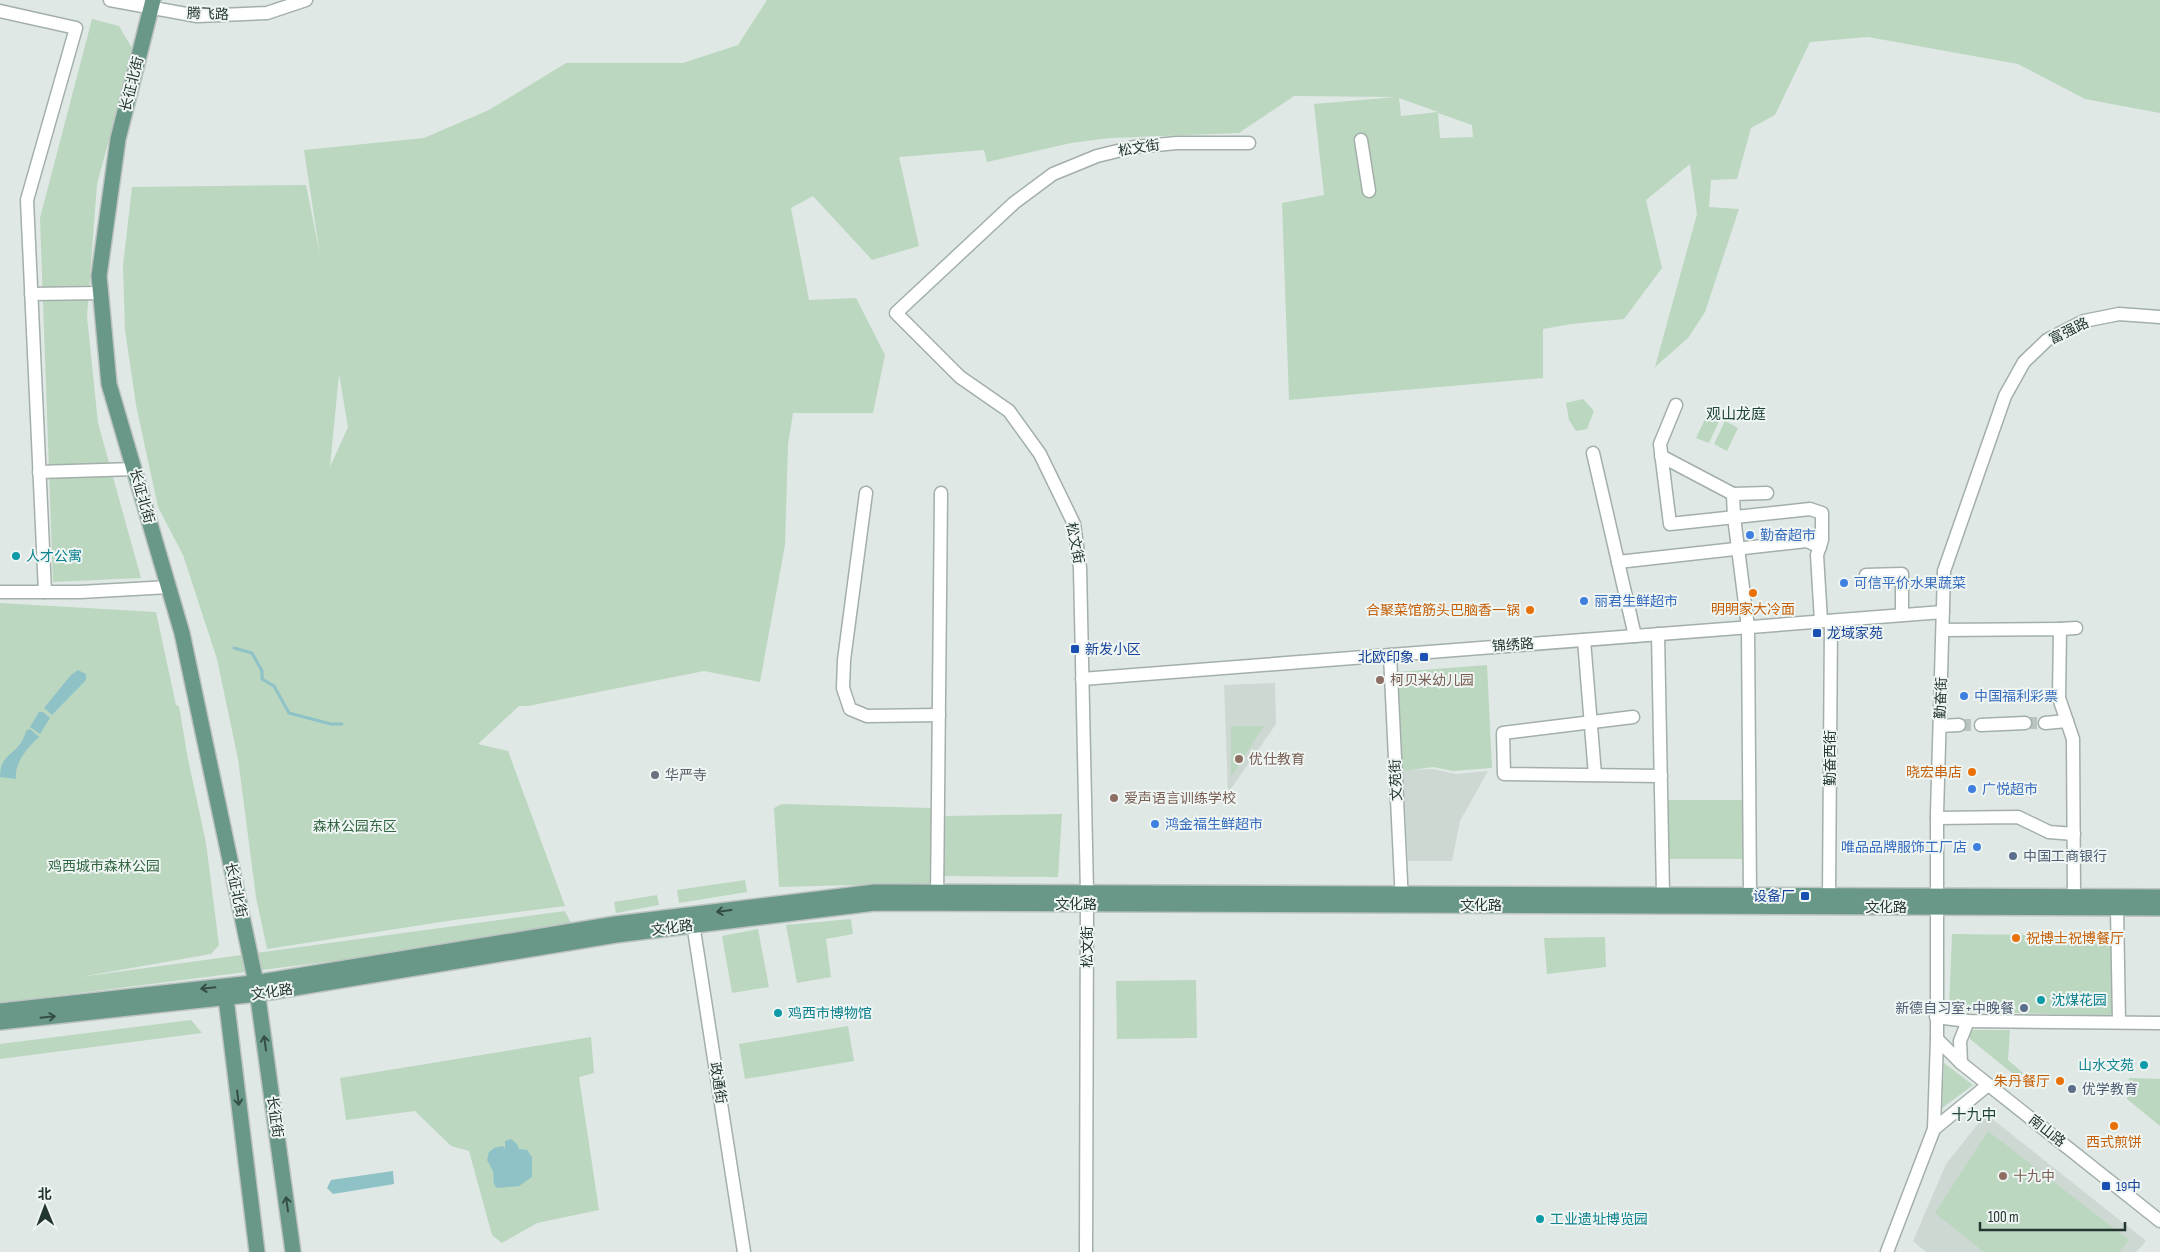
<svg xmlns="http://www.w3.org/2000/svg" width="2160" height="1252" viewBox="0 0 2160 1252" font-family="'Sofia Sans Condensed','Noto Sans SC',sans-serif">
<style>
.built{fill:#ced8d3}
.green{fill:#bbd7c0;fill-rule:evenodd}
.water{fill:#8ec2c7}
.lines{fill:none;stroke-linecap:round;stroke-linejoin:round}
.stream{stroke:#8ec2c7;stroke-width:3}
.minor-tunnel{stroke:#b9c4c0;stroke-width:12;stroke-dasharray:12 6;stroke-linecap:butt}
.minor-casing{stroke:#a3afaa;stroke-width:15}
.major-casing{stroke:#bdc3c1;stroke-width:18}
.minor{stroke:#fff;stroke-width:12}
.major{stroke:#699889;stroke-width:15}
.oneway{stroke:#344e46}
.shop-dot{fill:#3f7fe0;stroke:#eff5f2;stroke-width:2}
.culture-dot{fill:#0f9aa8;stroke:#eff5f2;stroke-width:2}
.food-dot{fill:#e8710a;stroke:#eff5f2;stroke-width:2}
.transit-dot{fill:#1a4fb4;stroke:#eff5f2;stroke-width:2}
.education-dot{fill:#8d6e63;stroke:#eff5f2;stroke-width:2}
.worship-dot{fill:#6b7280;stroke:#eff5f2;stroke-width:2}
.service-dot{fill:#5c6f8a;stroke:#eff5f2;stroke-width:2}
.labels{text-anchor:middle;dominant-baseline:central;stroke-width:4;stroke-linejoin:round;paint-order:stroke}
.street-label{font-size:14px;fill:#23362f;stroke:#eff5f2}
.shop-label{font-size:14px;fill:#366cbe;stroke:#eff5f2;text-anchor:start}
.culture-label{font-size:14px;fill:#0d838f;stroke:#eff5f2;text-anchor:start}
.food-label{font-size:14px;fill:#c56008;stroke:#eff5f2;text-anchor:end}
.transit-label{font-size:14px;fill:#164399;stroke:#eff5f2;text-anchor:start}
.education-label{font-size:14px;fill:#785e54;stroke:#eff5f2;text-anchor:start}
.worship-label{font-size:14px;fill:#5b616d;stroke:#eff5f2;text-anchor:start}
.park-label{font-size:14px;fill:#326743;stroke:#eff5f2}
.service-label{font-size:14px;fill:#4e5e75;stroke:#eff5f2;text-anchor:start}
.neighbourhood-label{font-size:15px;fill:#21453a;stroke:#eff5f2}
</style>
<rect width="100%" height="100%" fill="#dfe8e4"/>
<!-- built -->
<g class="built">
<path d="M 1275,683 L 1276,724 L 1228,793 L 1224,685 Z"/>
<path d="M 1433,769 L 1456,774 L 1488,771 L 1460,821 L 1452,861 L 1408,861 L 1403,770 Z"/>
<path d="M 1986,1114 L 2146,1241 L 2136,1252 L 1926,1252 L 1913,1241 L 1946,1164 Z"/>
</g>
<!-- green -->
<g class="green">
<path d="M 767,0 L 2160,0 L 2160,113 L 2085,99 L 2018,64 L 1868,37 L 1810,42 L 1775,115 L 1751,128 L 1737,179 L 1711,180 L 1709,207 L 1739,209 L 1705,312 L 1688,338 L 1655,367 L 1697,214 L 1690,164 L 1646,200 L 1662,268 L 1624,319 L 1571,324 L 1543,329 L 1543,378 L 1289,400 L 1282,203 L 1324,195 L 1314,104 L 1396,97 L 1294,96 L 1239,133 L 1110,138 L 1071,143 L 987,162 L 984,150 L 899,157 L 919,246 L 872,260 L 813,196 L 791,208 L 809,300 L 856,298 L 885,355 L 873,413 L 793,413 L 788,445 L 785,545 L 760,682 L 704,671 L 528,706 L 519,706 L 478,744 L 508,751 L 565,906 L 454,920 L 267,949 L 256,897 L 238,759 L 217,659 L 183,555 L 158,507 L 136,405 L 125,330 L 123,266 L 132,187 L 306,185 L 320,255 L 304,150 L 424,138 L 489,110 L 566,63 L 683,63 L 738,45 ZM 1399,98 L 1438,112 L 1401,116 ZM 1438,113 L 1472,125 L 1473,137 L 1440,138 ZM 339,374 L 348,427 L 330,467 Z"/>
<path d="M 92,19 L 119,26 L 133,50 L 97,184 L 87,317 L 98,423 L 141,578 L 53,582 L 40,218 Z"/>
<path d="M 1583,399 L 1594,411 L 1587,429 L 1576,431 L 1569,420 L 1566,403 Z"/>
<path d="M 1709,411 L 1721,417 L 1709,443 L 1696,438 Z"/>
<path d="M 1725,421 L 1738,428 L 1727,451 L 1714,444 Z"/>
<path d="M 0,603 L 156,612 L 176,705 L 179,706 L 188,759 L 206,843 L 219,945 L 211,954 L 80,977 L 565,911 L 571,923 L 365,957 L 0,1003 Z"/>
<path d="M 1487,665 L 1492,768 L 1453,771 L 1433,767 L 1403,771 L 1397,672 Z"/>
<path d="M 1231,726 L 1264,726 L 1231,777 Z"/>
<rect x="1666" y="800" width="77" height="59"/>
<path d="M 782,804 L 931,808 L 932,883 L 779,887 L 774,808 Z"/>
<path d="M 1062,814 L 1058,877 L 944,876 L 945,816 Z"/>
<path d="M 745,880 L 747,892 L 679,903 L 677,890 Z"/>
<path d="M 657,895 L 659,905 L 616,913 L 614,902 Z"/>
<path d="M 851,919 L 853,934 L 826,939 L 831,977 L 797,983 L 786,925 Z"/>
<path d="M 758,929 L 769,987 L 732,993 L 722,936 Z"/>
<path d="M 1952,934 L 2112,936 L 2113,1016 L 1949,1011 Z"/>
<path d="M 1605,937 L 1606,967 L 1547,974 L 1544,938 Z"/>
<path d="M 1196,980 L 1197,1038 L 1117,1039 L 1116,981 Z"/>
<path d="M 191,1020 L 202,1033 L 0,1059 L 0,1044 Z"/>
<path d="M 848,1026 L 854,1061 L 745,1079 L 739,1044 Z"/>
<path d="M 1970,1030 L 2010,1030 L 2008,1060 L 2023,1073 L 2018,1078 L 1970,1039 Z"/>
<path d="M 591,1037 L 594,1073 L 579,1077 L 599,1210 L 537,1223 L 502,1243 L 492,1235 L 469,1151 L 451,1146 L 415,1111 L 346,1120 L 340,1078 Z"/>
<path d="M 1944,1063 L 1973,1085 L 1942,1108 Z"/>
<path d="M 2129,1078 L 2160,1079 L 2160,1126 L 2127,1099 Z"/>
<path d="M 1988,1131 L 2129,1240 L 2119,1252 L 1984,1252 L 1935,1213 Z"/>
</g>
<!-- water -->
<g class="water">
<path d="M 78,670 L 86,674 L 86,680 L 52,715 L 44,708 L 71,675 Z"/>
<path d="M 39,712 L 43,712 L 50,718 L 40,734 L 30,727 Z"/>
<path d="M 30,729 L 39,737 C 28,747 14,763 16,779 L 0,777 C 0,755 13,756 22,741 C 24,738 25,733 27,730 Z"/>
<path d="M 511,1139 L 517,1144 L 519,1149 L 527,1150 L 532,1157 L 532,1177 L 519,1186 L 497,1188 L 494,1184 L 493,1171 L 487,1160 L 489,1152 L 494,1148 L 503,1146 L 505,1149 L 505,1141 Z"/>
<path d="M 393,1171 L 394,1184 L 333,1194 L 327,1188 L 331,1180 Z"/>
</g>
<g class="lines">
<!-- stream -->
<path class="stream" d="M 234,648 L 252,653 L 262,671 L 262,679 L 274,686 L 289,713 L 331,724 L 342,724"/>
<!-- minor-tunnel -->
<g class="minor-tunnel">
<path d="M 2025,723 L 2045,723"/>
<path d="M 1959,725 L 1981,725"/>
</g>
<defs>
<g id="minor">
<path d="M 110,0 L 197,16 L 267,13 L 306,0"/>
<path d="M 0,11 L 76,28 L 27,200 L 45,592"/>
<path d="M 1361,140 L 1369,191"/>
<path d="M 31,294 L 101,293"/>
<path d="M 1676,405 L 1660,444 L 1670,524 L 1810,509 L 1822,513 L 1822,540 L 1817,555 L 1821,621"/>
<path d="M 1593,453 L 1635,636"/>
<path d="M 1661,456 L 1733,494"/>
<path d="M 39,472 L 135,469"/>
<path d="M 866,493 L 844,660 L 843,688 L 850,709 L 867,716 L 939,715"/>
<path d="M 1618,562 L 1807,541 L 1820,547"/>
<path d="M 1866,575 L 1902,574 L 1902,615"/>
<path d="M 0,592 L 80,592 L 169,587"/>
<path d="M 2060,629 L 2076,628"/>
<path d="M 1943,630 L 2060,629 L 2059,698 L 2073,739 L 2074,897"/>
<path d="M 1658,634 L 1663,895"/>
<path d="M 1584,640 L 1595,775"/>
<path d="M 1390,655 L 1402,902"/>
<path d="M 1082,679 L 1943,612"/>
<path d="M 1633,717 L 1503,733 L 1504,774 L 1661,776"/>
<path d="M 2045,723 L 2067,721"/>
<path d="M 1981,725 L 2025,723"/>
<path d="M 1940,726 L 1959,725"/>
<path d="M 1937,818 L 2018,817 L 2049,832 L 2074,834"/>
<path d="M 1750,895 L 1748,627 L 1734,517 L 1733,494 L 1767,493"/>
<path d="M 1829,896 L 1831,621"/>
<path d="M 937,901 L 941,493"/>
<path d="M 2117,908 L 2119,1022"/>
<path d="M 692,917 L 744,1252"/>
<path d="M 1936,1017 L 1968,1021 L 2160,1023"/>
<path d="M 1937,1039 L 1961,1063 L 2160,1221"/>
<path d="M 1961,1063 L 1960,1041 L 1968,1021"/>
<path d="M 1934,1129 L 1988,1085"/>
<path d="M 1086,1252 L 1087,893 L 1080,568 L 1074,524 L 1040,454 L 1009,411 L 960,377 L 896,313 L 1014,203 L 1053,174 L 1097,156 L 1134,147 L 1177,143 L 1249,143"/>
<path d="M 1887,1252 L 1934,1129 L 1937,1039 L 1937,814 L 1944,571 L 2005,396 L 2024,362 L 2047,340 L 2084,321 L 2119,314 L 2160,317"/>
</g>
<g id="major">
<path d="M 153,0 L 118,139 L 99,276 L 109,384 L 182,633 L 256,983 L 293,1252"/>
<path d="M 226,998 L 257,1252"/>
<path d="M 0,1011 L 260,982 L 615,924 L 875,892 L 2160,897"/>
<path d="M 0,1022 L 258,994 L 616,935 L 875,903 L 2160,908"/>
</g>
</defs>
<!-- minor casing -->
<use href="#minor" class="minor-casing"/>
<!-- major casing -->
<use href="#major" class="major-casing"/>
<!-- minor -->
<use href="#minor" class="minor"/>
<!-- major -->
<use href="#major" class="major"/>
</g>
<!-- one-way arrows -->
<defs><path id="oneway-shaft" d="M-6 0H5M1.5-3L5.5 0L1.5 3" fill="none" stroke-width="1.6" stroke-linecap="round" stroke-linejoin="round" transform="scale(1.25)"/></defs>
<g class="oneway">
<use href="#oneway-shaft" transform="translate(724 911) rotate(173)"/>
<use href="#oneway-shaft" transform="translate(208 988) rotate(174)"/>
<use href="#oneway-shaft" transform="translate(48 1017) rotate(-6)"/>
<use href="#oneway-shaft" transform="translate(265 1043) rotate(-98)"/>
<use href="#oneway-shaft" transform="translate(238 1098) rotate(83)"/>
<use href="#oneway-shaft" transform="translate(287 1204) rotate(-98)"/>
</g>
<!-- markers -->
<g class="shop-dot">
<circle cx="1750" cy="535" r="5"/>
<circle cx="1844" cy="583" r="5"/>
<circle cx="1584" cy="601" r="5"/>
<circle cx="1964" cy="696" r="5"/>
<circle cx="1972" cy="789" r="5"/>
<circle cx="1155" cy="824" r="5"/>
<circle cx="1977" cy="847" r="5"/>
</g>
<g class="culture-dot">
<circle cx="16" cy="556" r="5"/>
<circle cx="2041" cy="1000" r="5"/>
<circle cx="778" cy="1013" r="5"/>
<circle cx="2144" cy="1065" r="5"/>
<circle cx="1540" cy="1219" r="5"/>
</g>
<g class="food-dot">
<circle cx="1753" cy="593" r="5"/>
<circle cx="1530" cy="610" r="5"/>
<circle cx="1972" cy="772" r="5"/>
<circle cx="2016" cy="938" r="5"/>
<circle cx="2060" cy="1081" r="5"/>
<circle cx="2114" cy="1126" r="5"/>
</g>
<g class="transit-dot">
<rect x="1812" y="628" width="10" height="10" rx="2.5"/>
<rect x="1070" y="644" width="10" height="10" rx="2.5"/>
<rect x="1419" y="652" width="10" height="10" rx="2.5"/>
<rect x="1800" y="891" width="10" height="10" rx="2.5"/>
<rect x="2101" y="1181" width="10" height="10" rx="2.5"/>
</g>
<g class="education-dot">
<circle cx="1380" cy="680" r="5"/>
<circle cx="1239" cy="759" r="5"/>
<circle cx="1114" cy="798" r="5"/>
<circle cx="2003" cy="1176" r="5"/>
</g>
<circle class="worship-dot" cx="655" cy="775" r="5"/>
<g class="service-dot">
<circle cx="2013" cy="856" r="5"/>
<circle cx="2024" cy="1008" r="5"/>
<circle cx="2072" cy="1089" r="5"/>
</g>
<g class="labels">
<!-- street labels -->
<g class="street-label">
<text transform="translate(208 14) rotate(2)">腾飞路</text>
<text transform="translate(132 84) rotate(-76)">长征北街</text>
<text transform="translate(1139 148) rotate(-9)">松文街</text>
<text transform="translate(2069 331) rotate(-26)">富强路</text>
<text transform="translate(142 496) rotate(74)">长征北街</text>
<text transform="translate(1075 543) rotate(79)">松文街</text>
<text transform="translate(1513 645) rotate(-4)">锦绣路</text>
<text transform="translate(1941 698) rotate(-88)">勤奋街</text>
<text transform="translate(1830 758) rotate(-90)">勤奋西街</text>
<text transform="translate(1396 780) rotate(-93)">文苑街</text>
<text transform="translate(236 890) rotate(78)">长征北街</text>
<text x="1076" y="904">文化路</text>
<text x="1481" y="905">文化路</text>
<text x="1886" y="907">文化路</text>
<text transform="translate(672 928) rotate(-7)">文化路</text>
<text transform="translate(1087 947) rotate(-90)">松文街</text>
<text transform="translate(272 992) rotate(-8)">文化路</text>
<text transform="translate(718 1083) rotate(81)">政通街</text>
<text transform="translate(275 1117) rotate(82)">长征街</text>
<text transform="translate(2047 1131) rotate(38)">南山路</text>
</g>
<!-- shop labels -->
<g class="shop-label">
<text x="1760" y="535">勤奋超市</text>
<text x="1854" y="583">可信平价水果蔬菜</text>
<text x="1594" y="601">丽君生鲜超市</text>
<text x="1974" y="696">中国福利彩票</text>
<text x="1982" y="789">广悦超市</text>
<text x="1165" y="824">鸿金福生鲜超市</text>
<text x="1967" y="847" text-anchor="end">唯品品牌服饰工厂店</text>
</g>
<!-- culture labels -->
<g class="culture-label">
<text x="26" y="556">人才公寓</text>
<text x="2051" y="1000">沈煤花园</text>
<text x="788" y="1013">鸡西市博物馆</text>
<text x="2134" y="1065" text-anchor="end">山水文苑</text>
<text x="1550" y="1219">工业遗址博览园</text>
</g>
<!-- food labels -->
<g class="food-label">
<text x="1753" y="609" text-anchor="middle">明明家大冷面</text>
<text x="1520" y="610">合聚菜馆筋头巴脑香一锅</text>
<text x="1962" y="772">晓宏串店</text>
<text x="2026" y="938" text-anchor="start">祝博士祝博餐厅</text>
<text x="2050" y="1081">朱丹餐厅</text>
<text x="2114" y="1142" text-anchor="middle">西式煎饼</text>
</g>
<!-- transit labels -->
<g class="transit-label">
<text x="1827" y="633">龙域家苑</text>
<text x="1085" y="649">新发小区</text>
<text x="1414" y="657" text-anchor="end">北欧印象</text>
<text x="1795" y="896" text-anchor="end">设备厂</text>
<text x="2116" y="1186">19中</text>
</g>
<!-- education labels -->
<g class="education-label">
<text x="1390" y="680">柯贝米幼儿园</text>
<text x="1249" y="759">优仕教育</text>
<text x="1124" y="798">爱声语言训练学校</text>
<text x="2013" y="1176">十九中</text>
</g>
<!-- worship labels -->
<g class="worship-label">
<text x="665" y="775">华严寺</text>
</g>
<!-- park labels -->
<g class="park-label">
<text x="355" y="826">森林公园东区</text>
<text x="104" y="866">鸡西城市森林公园</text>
</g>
<!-- service labels -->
<g class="service-label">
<text x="2023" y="856">中国工商银行</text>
<text x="2014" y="1008" text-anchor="end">新德自习室+中晚餐</text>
<text x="2082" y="1089">优学教育</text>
</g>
<!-- neighbourhood labels -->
<g class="neighbourhood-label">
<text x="1736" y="414">观山龙庭</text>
<text x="1974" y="1115">十九中</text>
</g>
</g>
<!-- north arrow -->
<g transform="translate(45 1207) rotate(359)" stroke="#eff5f2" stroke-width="4" paint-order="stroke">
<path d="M0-4L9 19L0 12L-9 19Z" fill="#23362f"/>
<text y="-8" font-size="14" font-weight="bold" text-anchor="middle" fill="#23362f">北</text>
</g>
<!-- scale -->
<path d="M1980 1222v8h145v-8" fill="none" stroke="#23362f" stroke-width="2.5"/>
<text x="1988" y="1222" font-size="15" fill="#23362f" stroke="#eff5f2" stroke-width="4" paint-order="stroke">100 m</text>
</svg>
